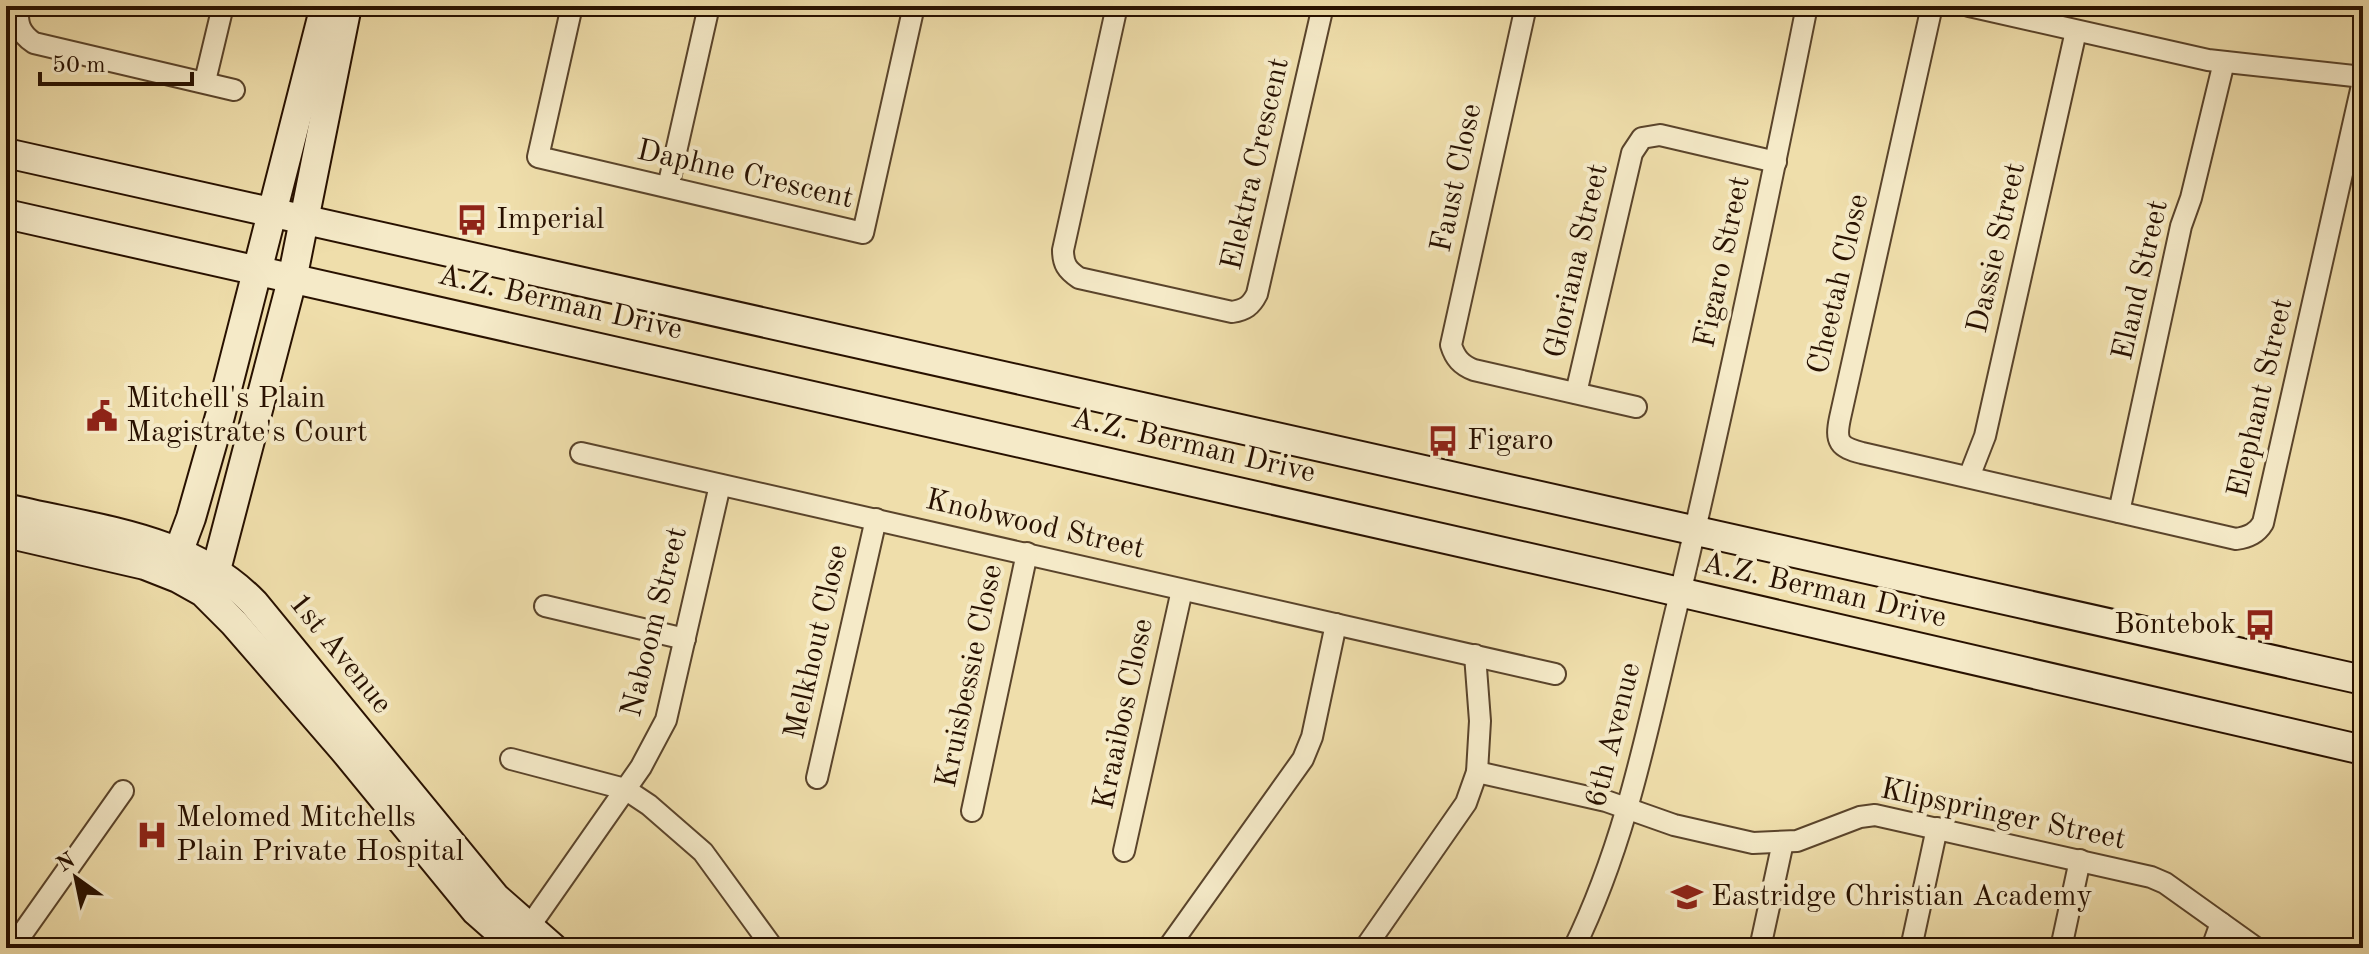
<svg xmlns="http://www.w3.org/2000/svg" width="2369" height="954" viewBox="0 0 2369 954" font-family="'Old Standard TT',serif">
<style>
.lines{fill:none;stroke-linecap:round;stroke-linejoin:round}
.street-casing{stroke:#5a442b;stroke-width:24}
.secondary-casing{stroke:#281100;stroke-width:32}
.street{stroke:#f5eac8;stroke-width:20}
.secondary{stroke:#f5eac8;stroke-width:28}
.labels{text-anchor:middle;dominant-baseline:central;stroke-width:8;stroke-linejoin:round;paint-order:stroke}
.street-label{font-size:30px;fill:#281100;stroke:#f5eac8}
.poi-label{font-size:30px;fill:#281100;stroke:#f5eac8;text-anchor:start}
</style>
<rect width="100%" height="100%" fill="#efdeab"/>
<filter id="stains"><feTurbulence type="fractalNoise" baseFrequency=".0025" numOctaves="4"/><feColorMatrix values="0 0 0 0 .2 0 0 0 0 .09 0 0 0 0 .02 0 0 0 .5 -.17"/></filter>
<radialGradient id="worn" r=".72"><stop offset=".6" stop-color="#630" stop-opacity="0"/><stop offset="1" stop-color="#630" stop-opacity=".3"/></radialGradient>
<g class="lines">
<defs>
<g id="street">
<path d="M 18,6 C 17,23 19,33 34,43 L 234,90"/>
<path d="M 572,6 L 538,157 L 863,233 L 914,6"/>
<path d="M 1117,6 L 1063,250 C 1063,264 1067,270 1079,278 L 1232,312 C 1245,310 1251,306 1257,294 L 1323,6"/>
<path d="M 1526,6 L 1451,345 C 1455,358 1461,365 1474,370 L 1636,407"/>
<path d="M 1932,6 L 1840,418 C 1835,442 1839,447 1862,453 L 2236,539 C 2249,537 2257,533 2263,523 L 2363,81"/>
<path d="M 1969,6 L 2208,60 L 2363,77"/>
<path d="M 205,81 L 223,6"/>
<path d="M 668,187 L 709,6"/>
<path d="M 1576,393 L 1632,153 L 1642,138 L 1660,135 L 1776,162"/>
<path d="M 581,453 L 1555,674"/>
<path d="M 1969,477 L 1985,436 L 2076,31"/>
<path d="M 2119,512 L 2181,226 L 2191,198 L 2224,62"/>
<path d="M 545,606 L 685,639"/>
<path d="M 511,759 L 625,789 L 649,805 L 703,852 L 773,948"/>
<path d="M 1477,772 L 1606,801 L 1674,825 L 1753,843 L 1797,841 L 1860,817 L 1875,815 L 2151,877 L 2165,883 L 2256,948"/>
<path d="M 817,778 L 876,519"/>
<path d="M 972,811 L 1027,553"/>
<path d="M 1124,851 L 1182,590"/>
<path d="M 529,927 L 641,767 L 666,720 L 720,485"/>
<path d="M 12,948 L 123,791"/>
<path d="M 1168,948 L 1303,759 L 1312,737 L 1336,624"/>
<path d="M 1365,948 L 1466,803 L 1477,772 L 1480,721 L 1475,655"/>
<path d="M 1574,948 C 1628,838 1649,720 1678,602 C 1725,404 1767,205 1807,6"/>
<path d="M 1760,948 L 1783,842"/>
<path d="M 1911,948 L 1937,828"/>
<path d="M 2061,948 L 2080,860"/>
<path d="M 2212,948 L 2221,923"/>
<path d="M 2362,948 L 2363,943"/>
</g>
<g id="secondary">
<path d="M 6,153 L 2363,680"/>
<path d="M 6,214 L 1610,576 L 2363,750"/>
<path d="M 6,508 C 94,530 188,535 254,603 L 495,897 L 553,948"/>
<path d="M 6,533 L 145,565 L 178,578 L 203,592 L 234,623 L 344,750 L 476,911 L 518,948"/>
<path d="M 172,569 L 191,518 L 220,416 L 325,6"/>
<path d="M 208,584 L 216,570 L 292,280 L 347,6"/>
</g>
</defs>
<!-- street casing -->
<use href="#street" class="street-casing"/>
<!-- secondary casing -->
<use href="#secondary" class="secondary-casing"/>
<!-- street -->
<use href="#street" class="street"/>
<!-- secondary -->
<use href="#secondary" class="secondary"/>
</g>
<!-- icons -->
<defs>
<symbol id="bus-bare" viewBox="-9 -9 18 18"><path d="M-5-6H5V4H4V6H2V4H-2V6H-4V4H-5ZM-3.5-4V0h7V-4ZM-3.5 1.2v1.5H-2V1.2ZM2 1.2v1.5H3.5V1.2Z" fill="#8f2418" stroke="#f5eac8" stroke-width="2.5" paint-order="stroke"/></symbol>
<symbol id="civic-bare" viewBox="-9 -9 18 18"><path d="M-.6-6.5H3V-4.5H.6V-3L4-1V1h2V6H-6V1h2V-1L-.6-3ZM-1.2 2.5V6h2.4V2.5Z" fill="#8f2418" stroke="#f5eac8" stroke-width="2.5" paint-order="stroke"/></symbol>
<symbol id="hospital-bare" viewBox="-9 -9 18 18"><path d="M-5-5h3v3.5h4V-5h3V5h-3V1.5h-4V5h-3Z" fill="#8f2418" stroke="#f5eac8" stroke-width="2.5" paint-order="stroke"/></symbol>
<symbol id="school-bare" viewBox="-9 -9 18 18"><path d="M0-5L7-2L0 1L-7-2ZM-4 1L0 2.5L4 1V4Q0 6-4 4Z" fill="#8f2418" stroke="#f5eac8" stroke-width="2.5" paint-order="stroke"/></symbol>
</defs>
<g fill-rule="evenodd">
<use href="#bus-bare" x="450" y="198" width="44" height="44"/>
<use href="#civic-bare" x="80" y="394" width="44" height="44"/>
<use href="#bus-bare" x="1421" y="419" width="44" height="44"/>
<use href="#bus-bare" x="2238" y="603" width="44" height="44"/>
<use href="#hospital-bare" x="130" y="813" width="44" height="44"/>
<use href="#school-bare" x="1665" y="875" width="44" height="44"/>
</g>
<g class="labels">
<!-- street labels -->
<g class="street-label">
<text transform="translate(1256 164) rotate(-77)">Elektra Crescent</text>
<text transform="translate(745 175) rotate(13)">Daphne Crescent</text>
<text transform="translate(1457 178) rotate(-78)">Faust Close</text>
<text transform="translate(1997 248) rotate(-77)">Dassie Street</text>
<text transform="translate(1577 261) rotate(-77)">Gloriana Street</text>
<text transform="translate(1723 262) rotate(-78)">Figaro Street</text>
<text transform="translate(2141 280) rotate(-77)">Eland Street</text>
<text transform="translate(1839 284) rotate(-77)">Cheetah Close</text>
<text transform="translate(560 303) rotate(13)">A.Z. Berman Drive</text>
<text transform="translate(2261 398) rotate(-77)">Elephant Street</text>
<text transform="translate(1193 446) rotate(13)">A.Z. Berman Drive</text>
<text transform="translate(1035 525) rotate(13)">Knobwood Street</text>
<text transform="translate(1824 591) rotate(13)">A.Z. Berman Drive</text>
<text transform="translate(655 622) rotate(-76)">Naboom Street</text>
<text transform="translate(817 642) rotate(-77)">Melkhout Close</text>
<text transform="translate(340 654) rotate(51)">1st Avenue</text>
<text transform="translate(970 676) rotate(-78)">Kruisbessie Close</text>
<text transform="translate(1124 714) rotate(-78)">Kraaibos Close</text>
<text transform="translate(1614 735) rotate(-76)">6th Avenue</text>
<text transform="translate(2003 815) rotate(12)">Klipspringer Street</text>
</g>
<!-- poi labels -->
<g class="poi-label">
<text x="496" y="220">Imperial</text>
<text x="126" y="399">Mitchell's Plain<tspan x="126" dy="34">Magistrate's Court</tspan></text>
<text x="1467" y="441">Figaro</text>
<text x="2236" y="625" text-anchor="end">Bontebok</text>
<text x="176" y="818">Melomed Mitchells<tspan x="176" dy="34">Plain Private Hospital</tspan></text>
<text x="1711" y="897">Eastridge Christian Academy</text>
</g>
</g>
<!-- margin -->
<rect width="2369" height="954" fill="none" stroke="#efdeab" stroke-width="32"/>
<rect x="8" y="8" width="2353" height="938" fill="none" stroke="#281100" stroke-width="4"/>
<rect x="16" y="16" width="2337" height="922" fill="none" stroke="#281100" stroke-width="2"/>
<!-- north arrow -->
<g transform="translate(76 878) rotate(327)" stroke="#f5eac8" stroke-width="6" paint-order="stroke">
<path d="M0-6L14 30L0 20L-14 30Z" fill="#281100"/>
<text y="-12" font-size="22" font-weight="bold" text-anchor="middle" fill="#281100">N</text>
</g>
<!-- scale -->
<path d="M40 72v12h152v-12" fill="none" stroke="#281100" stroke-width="4"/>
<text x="52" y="72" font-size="24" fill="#281100" stroke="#f5eac8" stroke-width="6" paint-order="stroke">50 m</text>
<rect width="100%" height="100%" filter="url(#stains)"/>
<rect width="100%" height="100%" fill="url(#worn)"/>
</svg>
